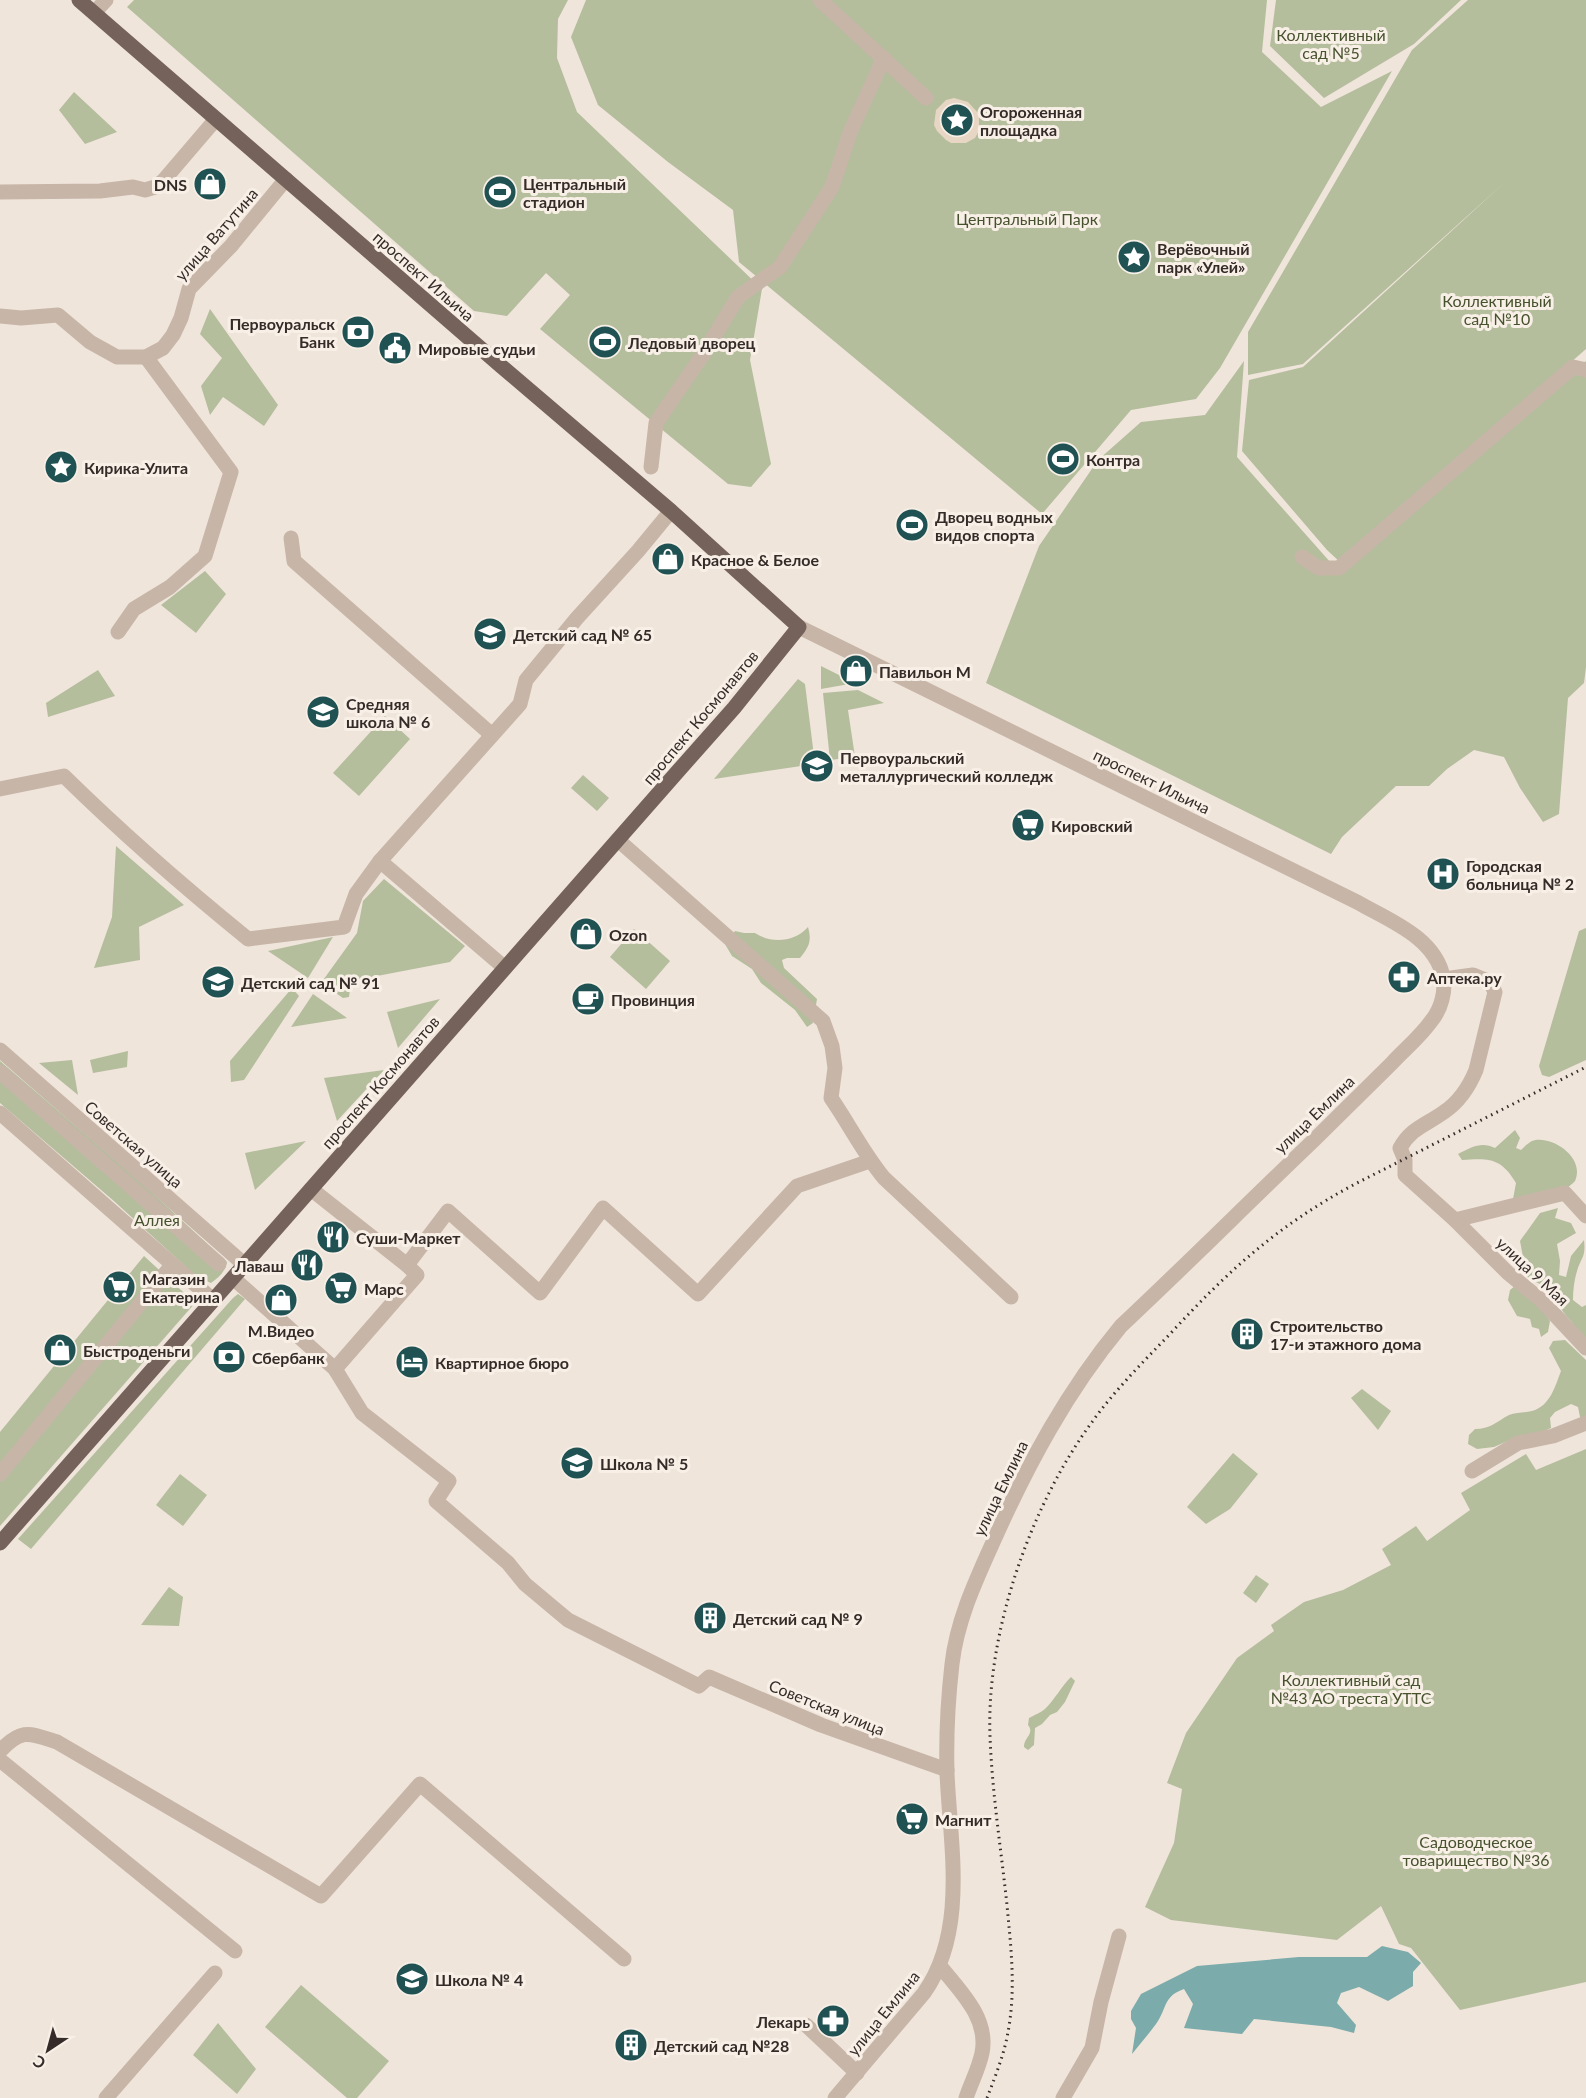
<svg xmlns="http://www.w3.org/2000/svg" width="1586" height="2098" viewBox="0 0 1586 2098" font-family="Lato,sans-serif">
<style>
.green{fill:#b4be9d}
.plaza{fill:#e7d6c3}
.water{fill:#7cabab}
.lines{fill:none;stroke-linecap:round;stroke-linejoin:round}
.minor{stroke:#c7b5a8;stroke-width:15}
.major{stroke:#75625a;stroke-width:15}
.rail{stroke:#352b28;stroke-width:3;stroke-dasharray:1.5 4.5;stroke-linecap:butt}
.labels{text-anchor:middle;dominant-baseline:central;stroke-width:6;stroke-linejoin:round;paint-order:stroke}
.park-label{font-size:16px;fill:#46512d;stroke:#f8f0e7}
.poi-label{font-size:16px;font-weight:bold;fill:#352b28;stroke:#f8f0e7;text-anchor:start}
.street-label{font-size:16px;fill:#352b28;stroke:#f8f0e7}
</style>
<rect width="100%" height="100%" fill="#f0e5db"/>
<!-- green -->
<g class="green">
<path d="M 134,0 L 568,0 L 558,19 L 557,58 L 577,112 L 762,289 L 750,360 L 771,464 L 751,487 L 728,484 L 540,329 L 570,295 L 546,273 L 507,316 L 474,311 L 127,7 Z"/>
<path d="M 586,0 L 1267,0 L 1262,52 L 1321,107 L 1392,71 L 1220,368 L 1196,399 L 1131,410 L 1042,514 L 739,262 L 733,210 L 668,162 L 598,105 L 571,37 Z"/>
<path d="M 1276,0 L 1461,0 L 1414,44 L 1324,98 L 1270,46 Z"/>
<path d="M 1468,0 L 1586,0 L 1586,349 L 1341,563 L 1327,550 L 1242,451 L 1249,380 L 1303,367 L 1504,183 L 1303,364 L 1248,375 L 1248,332 L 1412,50 Z"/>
<path d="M 74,92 L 117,132 L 85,144 L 59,110 Z"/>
<path d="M 210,309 L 278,405 L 264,426 L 223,397 L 210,415 L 201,386 L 222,358 L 200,334 Z"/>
<path d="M 1244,361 L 1237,457 L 1339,572 L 1586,361 L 1586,667 L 1584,683 L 1568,698 L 1559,814 L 1543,822 L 1520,788 L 1504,757 L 1474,750 L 1447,769 L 1429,786 L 1396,786 L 1342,837 L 1331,854 L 986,683 L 1039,546 L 1098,460 L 1141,422 L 1205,415 Z"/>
<path d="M 205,571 L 226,594 L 196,633 L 161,605 Z"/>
<path d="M 821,666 L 855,683 L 821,689 Z"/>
<path d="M 98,670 L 115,696 L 48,717 L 46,703 Z"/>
<path d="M 798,679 L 805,684 L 815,764 L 714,779 Z"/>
<path d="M 858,690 L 884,703 L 848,710 L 855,757 L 830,760 L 823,693 Z"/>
<path d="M 385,716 L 410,739 L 359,796 L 333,773 Z"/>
<path d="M 583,775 L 609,798 L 597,811 L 571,788 Z"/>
<path d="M 116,846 L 184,905 L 139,927 L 140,960 L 94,968 L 112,917 Z"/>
<path d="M 384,879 L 465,946 L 450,962 L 351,981 L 349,997 L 343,998 L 321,983 L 357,933 L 363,901 Z"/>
<path d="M 808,927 C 812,941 809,947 800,958 L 787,958 L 782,960 L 784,968 L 817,999 L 816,1005 L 812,1006 L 733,934 L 735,931 L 744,933 L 755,933 C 771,944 795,942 808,927 Z"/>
<path d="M 1586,928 L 1586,1060 L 1549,1077 L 1542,1075 L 1539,1066 L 1579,931 Z"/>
<path d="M 634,929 L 670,961 L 646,989 L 610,957 Z"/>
<path d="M 333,937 L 308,978 L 268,951 Z"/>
<path d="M 722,939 L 811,1013 L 813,1023 L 807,1027 L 795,1010 L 761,983 L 752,969 L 732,956 Z"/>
<path d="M 292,988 L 299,996 L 244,1080 L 231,1082 L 230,1061 Z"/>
<path d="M 313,994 L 347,1018 L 291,1027 Z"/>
<path d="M 440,999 L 398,1048 L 387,1012 Z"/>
<path d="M 128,1051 L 127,1067 L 93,1073 L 90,1060 Z"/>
<path d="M 72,1060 L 78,1095 L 39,1063 Z"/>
<path d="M 0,1061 L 137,1179 L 227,1262 C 225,1272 219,1277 211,1283 L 197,1277 L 115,1202 L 0,1103 Z"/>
<path d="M 384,1070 L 337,1121 L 324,1078 Z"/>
<path d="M 1515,1130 L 1520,1138 L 1516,1148 L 1521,1150 C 1524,1147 1528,1143 1532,1141 C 1549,1134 1586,1156 1575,1181 C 1572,1184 1568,1188 1564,1189 C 1553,1194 1526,1196 1513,1199 L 1516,1183 C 1501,1158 1490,1158 1462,1160 L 1458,1154 C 1471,1147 1482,1141 1495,1148 Z"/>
<path d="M 306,1141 L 255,1190 L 245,1153 Z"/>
<path d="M 1558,1208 L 1555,1218 L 1571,1223 L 1576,1233 L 1557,1244 L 1560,1261 L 1559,1275 L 1566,1277 L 1571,1256 L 1584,1240 C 1586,1258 1581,1257 1577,1271 C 1574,1281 1573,1290 1573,1300 L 1582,1307 L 1586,1305 L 1586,1339 L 1582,1340 C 1575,1316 1556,1318 1558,1289 C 1542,1287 1531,1280 1518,1269 L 1523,1257 L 1520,1241 L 1540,1213 Z"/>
<path d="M 144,1256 L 195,1303 L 0,1526 L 0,1432 Z"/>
<path d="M 1516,1285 L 1539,1305 L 1550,1321 L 1548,1332 L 1541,1337 L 1539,1329 L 1532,1327 L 1530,1319 L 1517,1316 L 1508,1300 L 1510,1290 Z"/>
<path d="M 238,1294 L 245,1299 L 31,1549 L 18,1539 L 233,1298 Z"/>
<path d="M 1565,1340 L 1586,1360 L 1586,1418 L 1580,1417 L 1578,1407 L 1571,1404 L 1555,1412 L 1550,1418 L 1551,1428 L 1537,1434 L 1512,1439 L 1494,1447 L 1477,1449 L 1468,1444 L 1469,1435 L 1475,1429 C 1490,1429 1496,1422 1509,1415 C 1516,1412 1524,1413 1532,1411 C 1550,1406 1555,1387 1561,1371 L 1549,1348 L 1553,1341 Z"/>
<path d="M 1362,1389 L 1391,1411 L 1378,1430 L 1351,1398 Z"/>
<path d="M 1586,1449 L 1586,1982 L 1460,2010 L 1411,1948 L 1399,1944 L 1381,1906 L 1337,1940 L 1171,1920 L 1145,1907 L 1174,1843 L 1182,1789 L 1167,1783 L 1186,1733 L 1237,1658 L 1274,1631 L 1271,1625 L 1304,1602 L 1343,1590 L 1391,1565 L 1382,1549 L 1416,1526 L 1427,1541 L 1470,1510 L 1461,1493 L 1526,1454 L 1536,1470 Z"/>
<path d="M 1233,1453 L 1258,1474 L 1230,1509 L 1206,1524 L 1187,1507 Z"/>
<path d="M 180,1474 L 207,1495 L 183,1526 L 156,1505 Z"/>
<path d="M 1256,1575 L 1269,1584 L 1256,1603 L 1243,1593 Z"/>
<path d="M 169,1587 L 183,1597 L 179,1626 L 141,1625 Z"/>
<path d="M 1071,1677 L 1075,1681 L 1065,1702 L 1057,1712 L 1050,1715 L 1042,1724 L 1035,1728 L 1034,1745 L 1028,1750 L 1024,1747 C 1024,1737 1035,1734 1028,1725 L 1029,1718 C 1034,1715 1041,1713 1046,1708 C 1055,1699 1061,1687 1071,1677 Z"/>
<path d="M 301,1985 L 389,2061 L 357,2098 L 347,2098 L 265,2027 Z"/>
<path d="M 218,2023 L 256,2069 L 237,2094 L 193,2055 Z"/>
</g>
<!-- plaza -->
<path class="plaza" d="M 954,98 L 968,102 L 979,114 L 979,131 L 975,138 L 966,143 L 951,143 L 946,140 L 937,131 L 934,125 L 936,110 L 946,100 Z"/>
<!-- water -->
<path class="water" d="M 1382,1946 L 1408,1952 L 1421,1963 L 1413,1972 L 1413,1986 L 1388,2001 L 1359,1987 L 1341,1993 L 1337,2003 L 1356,2025 L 1354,2033 L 1331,2027 L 1254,2019 L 1242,2034 L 1184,2028 L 1193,2004 L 1184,1989 C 1163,1996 1167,2009 1156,2024 C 1148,2035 1140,2044 1132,2054 L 1136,2028 L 1131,2019 L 1131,2011 L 1141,1994 L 1197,1966 L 1299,1957 L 1367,1957 Z"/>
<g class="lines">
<!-- minor -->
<g class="minor">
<path d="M 820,0 L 926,98"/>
<path d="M 94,13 L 106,0"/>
<path d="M 0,192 L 100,191 L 133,187 L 145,190 L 155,187 L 163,181 L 216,119"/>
<path d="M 0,316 L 21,318 L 58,315 L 90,342 L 117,357 L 146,357 L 163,348 L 173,335 L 181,318 L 189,289 L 231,246 L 286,179"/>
<path d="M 651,467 L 656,423 L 704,353 L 738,297 L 780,267 L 832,187 L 851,130 L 884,58"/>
<path d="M 291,538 L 294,561 L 492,735"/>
<path d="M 1302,557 L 1319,568 L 1339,568 L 1573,367 L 1586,370"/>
<path d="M 799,627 L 1357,902 C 1388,920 1435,937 1443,977 C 1446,991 1441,1009 1432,1020 C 1421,1036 1405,1049 1392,1063 C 1366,1089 1340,1114 1314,1140 C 1249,1202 1186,1265 1121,1326 C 1067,1391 1028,1464 994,1540 C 976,1580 957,1620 952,1664 C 948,1699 946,1737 947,1773 C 950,1845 968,1930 924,1993 L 835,2098"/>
<path d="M 118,632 L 134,609 L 170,587 L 205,556 L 231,472 L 146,357"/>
<path d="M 0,789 L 64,776 C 123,834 184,887 248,939 L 344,927 L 356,894 L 380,861 L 520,704 L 526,680 L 577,618 L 638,551 L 671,511"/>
<path d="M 618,840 L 823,1021 L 832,1046 L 835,1068 L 831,1098 C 849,1124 864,1154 884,1178 L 1011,1297"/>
<path d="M 380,861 L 505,968"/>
<path d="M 1444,979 L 1473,975 L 1490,982 L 1495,992 L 1476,1070 C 1469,1087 1459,1102 1444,1112 C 1426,1125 1411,1128 1400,1148 L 1405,1160 L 1405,1175 L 1455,1220 L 1508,1273 L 1541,1300 L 1586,1348"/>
<path d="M 0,1050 L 245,1265"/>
<path d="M 0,1072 L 219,1264"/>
<path d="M 0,1113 L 213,1300"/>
<path d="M 311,1189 L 407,1265 L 448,1211 L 540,1293 L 603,1208 L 698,1294 L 797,1186 L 870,1161"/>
<path d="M 1455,1220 L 1565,1193 L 1586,1216"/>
<path d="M 233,1278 L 335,1369 L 362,1413 L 449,1481 L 436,1501 L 508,1563 L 525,1584 L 568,1620 L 699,1686 L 709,1677 L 821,1725 L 947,1770"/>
<path d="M 335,1369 L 417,1275 L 407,1265"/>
<path d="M 1472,1471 L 1518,1443 L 1553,1436 L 1586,1423"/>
<path d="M 0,1474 L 168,1270"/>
<path d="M 0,1751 C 22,1728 29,1733 57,1742 L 321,1896 L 420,1784 L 624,1959"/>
<path d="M 0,1760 L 235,1951"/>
<path d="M 940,1966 C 960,1991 989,2018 982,2053 C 979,2068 971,2083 966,2098"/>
<path d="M 806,2025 L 857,2073"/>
<path d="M 106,2098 L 215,1973"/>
<path d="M 1063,2098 L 1092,2048 L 1101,2002 L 1119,1936"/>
</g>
<!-- major -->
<path class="major" d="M 0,1543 L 679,770 L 734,708 L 799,627 L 671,511 L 501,366 L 79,0"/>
<!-- rail -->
<path class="rail" d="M 987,2098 C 995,2077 1004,2055 1008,2032 C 1016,1990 1011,1948 1007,1905 C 1001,1849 992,1792 990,1736 C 986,1632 1031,1505 1092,1422 C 1115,1390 1143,1362 1170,1334 C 1229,1270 1277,1226 1355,1184 L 1586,1067"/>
</g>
<!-- icons -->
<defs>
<symbol id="sight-disc" viewBox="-11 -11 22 22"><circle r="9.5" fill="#205253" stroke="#f8f0e7"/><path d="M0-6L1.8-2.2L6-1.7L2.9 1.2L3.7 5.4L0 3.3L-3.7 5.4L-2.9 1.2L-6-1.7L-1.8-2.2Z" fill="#fff"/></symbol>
<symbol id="shop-disc" viewBox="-11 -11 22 22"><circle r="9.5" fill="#205253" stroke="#f8f0e7"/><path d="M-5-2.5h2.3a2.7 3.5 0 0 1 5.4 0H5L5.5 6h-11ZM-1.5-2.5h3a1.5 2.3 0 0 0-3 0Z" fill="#fff"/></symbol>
<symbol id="stadium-disc" viewBox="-11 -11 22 22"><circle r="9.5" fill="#205253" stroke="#f8f0e7"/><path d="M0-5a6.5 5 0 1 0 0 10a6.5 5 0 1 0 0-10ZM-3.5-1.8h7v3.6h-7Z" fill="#fff"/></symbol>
<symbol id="bank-disc" viewBox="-11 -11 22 22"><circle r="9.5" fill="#205253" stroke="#f8f0e7"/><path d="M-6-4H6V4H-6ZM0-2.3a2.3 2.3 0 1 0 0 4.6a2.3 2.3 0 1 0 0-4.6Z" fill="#fff"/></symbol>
<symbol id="civic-disc" viewBox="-11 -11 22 22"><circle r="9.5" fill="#205253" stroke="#f8f0e7"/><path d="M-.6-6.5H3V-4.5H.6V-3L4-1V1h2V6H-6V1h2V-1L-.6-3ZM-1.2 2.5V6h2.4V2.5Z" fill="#fff"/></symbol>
<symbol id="school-disc" viewBox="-11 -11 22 22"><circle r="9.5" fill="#205253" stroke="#f8f0e7"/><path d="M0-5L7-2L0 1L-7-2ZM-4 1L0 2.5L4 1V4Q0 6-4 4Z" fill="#fff"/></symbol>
<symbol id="university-disc" viewBox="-11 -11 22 22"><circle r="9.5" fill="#205253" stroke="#f8f0e7"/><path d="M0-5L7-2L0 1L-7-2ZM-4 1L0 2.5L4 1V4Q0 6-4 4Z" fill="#fff"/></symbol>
<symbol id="supermarket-disc" viewBox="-11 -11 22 22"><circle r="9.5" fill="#205253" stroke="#f8f0e7"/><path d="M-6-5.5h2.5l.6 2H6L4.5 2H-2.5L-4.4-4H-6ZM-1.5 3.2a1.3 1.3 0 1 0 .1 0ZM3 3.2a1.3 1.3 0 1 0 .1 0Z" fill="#fff"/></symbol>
<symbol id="hospital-disc" viewBox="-11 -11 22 22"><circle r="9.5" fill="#205253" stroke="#f8f0e7"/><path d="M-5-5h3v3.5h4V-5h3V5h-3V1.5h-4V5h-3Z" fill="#fff"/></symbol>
<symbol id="pharmacy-disc" viewBox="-11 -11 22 22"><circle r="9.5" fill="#205253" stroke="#f8f0e7"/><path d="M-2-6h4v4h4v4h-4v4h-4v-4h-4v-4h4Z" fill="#fff"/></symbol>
<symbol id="cafe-disc" viewBox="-11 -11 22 22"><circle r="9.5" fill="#205253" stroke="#f8f0e7"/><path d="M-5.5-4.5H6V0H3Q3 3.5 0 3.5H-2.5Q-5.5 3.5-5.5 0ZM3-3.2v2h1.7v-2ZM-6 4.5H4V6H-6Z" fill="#fff"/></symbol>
<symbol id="restaurant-disc" viewBox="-11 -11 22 22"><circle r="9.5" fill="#205253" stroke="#f8f0e7"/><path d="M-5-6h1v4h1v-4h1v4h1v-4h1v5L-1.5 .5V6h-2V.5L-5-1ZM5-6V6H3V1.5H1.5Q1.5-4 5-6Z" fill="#fff"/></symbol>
<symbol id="building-disc" viewBox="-11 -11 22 22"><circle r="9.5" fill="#205253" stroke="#f8f0e7"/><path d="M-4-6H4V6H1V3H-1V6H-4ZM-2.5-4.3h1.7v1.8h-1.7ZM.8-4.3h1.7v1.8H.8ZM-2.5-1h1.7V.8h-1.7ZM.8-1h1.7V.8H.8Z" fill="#fff"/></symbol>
<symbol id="hotel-disc" viewBox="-11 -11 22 22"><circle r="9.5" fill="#205253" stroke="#f8f0e7"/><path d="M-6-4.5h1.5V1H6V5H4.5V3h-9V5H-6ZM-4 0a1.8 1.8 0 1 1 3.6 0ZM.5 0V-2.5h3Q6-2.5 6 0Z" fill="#fff"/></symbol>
</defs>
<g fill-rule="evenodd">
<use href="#sight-disc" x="938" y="101" width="38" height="38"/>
<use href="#shop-disc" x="191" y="165" width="38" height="38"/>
<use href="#stadium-disc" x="481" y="173" width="38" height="38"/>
<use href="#sight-disc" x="1115" y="238" width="38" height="38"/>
<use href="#bank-disc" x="339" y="313" width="38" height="38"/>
<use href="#stadium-disc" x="586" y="323" width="38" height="38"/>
<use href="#civic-disc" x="376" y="329" width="38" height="38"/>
<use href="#stadium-disc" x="1044" y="440" width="38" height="38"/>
<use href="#sight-disc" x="42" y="448" width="38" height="38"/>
<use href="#stadium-disc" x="893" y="506" width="38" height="38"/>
<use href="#shop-disc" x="649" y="540" width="38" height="38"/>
<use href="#school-disc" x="471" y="615" width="38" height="38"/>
<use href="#shop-disc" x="837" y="652" width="38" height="38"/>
<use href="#school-disc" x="304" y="693" width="38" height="38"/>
<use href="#university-disc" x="798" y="747" width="38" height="38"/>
<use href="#supermarket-disc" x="1009" y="806" width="38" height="38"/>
<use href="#hospital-disc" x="1424" y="855" width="38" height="38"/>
<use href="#shop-disc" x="567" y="915" width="38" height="38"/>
<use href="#pharmacy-disc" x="1385" y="958" width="38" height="38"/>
<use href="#school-disc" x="199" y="963" width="38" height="38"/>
<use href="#cafe-disc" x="569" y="980" width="38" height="38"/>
<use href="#restaurant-disc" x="314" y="1218" width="38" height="38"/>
<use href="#restaurant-disc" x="288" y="1246" width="38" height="38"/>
<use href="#supermarket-disc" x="100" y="1268" width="38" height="38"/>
<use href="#supermarket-disc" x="322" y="1269" width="38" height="38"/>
<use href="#shop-disc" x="262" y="1281" width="38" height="38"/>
<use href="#building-disc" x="1228" y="1315" width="38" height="38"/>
<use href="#shop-disc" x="41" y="1331" width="38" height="38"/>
<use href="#bank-disc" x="210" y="1338" width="38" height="38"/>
<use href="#hotel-disc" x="393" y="1343" width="38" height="38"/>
<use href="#school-disc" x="558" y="1444" width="38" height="38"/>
<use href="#building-disc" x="691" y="1599" width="38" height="38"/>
<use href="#supermarket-disc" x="893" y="1800" width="38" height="38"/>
<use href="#school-disc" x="393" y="1960" width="38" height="38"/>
<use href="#pharmacy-disc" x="814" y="2002" width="38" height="38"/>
<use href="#building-disc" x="612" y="2026" width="38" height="38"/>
</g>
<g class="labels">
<!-- park labels -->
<g class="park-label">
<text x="1331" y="34">Коллективный<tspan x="1331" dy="18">сад №5</tspan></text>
<text x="1027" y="218">Центральный Парк</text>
<text x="1497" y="300">Коллективный<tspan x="1497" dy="18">сад №10</tspan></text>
<text x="157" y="1219">Аллея</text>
<text x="1351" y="1679">Коллективный сад<tspan x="1351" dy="18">№43 АО треста УТТС</tspan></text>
<text x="1476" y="1841">Садоводческое<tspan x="1476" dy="18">товарищество №36</tspan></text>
</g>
<!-- poi labels -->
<g class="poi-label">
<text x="980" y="111">Огороженная<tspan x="980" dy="18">площадка</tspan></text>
<text x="523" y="183">Центральный<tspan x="523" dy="18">стадион</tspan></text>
<text x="187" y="184" text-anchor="end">DNS</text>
<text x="1157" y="248">Верёвочный<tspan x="1157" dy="18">парк «Улей»</tspan></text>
<text x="335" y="323" text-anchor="end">Первоуральск<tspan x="335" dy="18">Банк</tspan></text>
<text x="628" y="342">Ледовый дворец</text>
<text x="418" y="348">Мировые судьи</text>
<text x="1086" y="459">Контра</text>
<text x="84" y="467">Кирика-Улита</text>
<text x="935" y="516">Дворец водных<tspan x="935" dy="18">видов спорта</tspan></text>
<text x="691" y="559">Красное &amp; Белое</text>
<text x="513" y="634">Детский сад № 65</text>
<text x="879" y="671">Павильон М</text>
<text x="346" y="703">Средняя<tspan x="346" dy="18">школа № 6</tspan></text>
<text x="840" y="757">Первоуральский<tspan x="840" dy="18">металлургический колледж</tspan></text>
<text x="1051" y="825">Кировский</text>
<text x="1466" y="865">Городская<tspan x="1466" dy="18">больница № 2</tspan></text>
<text x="609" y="934">Ozon</text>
<text x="1427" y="977">Аптека.ру</text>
<text x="241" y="982">Детский сад № 91</text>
<text x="611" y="999">Провинция</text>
<text x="356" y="1237">Суши-Маркет</text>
<text x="284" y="1265" text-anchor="end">Лаваш</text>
<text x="142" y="1278">Магазин<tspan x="142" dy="18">Екатерина</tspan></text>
<text x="364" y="1288">Марс</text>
<text x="1270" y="1325">Строительство<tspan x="1270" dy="18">17-и этажного дома</tspan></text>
<text x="281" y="1330" text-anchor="middle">М.Видео</text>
<text x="83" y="1350">Быстроденьги</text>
<text x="252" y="1357">Сбербанк</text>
<text x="435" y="1362">Квартирное бюро</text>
<text x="600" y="1463">Школа № 5</text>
<text x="733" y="1618">Детский сад № 9</text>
<text x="935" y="1819">Магнит</text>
<text x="435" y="1979">Школа № 4</text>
<text x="810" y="2021" text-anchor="end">Лекарь</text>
<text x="654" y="2045">Детский сад №28</text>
</g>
<!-- street labels -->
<g class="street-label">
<text transform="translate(216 234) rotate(-49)">улица Ватутина</text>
<text transform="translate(424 276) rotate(41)">проспект Ильича</text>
<text transform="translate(700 717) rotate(-50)">проспект Космонавтов</text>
<text transform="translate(1152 781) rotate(26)">проспект Ильича</text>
<text transform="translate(380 1082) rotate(-49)">проспект Космонавтов</text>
<text transform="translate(1314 1114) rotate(-44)">улица Емлина</text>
<text transform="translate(134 1144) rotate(41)">Советская улица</text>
<text transform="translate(1533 1271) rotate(43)">улица 9 Мая</text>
<text transform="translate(1000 1488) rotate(-64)">улица Емлина</text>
<text transform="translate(827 1707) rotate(22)">Советская улица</text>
<text transform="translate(883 2013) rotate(-51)">улица Емлина</text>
</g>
</g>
<!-- north arrow -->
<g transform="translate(48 2050) rotate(216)" stroke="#f8f0e7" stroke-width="4.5" paint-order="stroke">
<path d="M0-4.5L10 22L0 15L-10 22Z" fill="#352b28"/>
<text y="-9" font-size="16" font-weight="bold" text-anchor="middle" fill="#352b28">С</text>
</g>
</svg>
